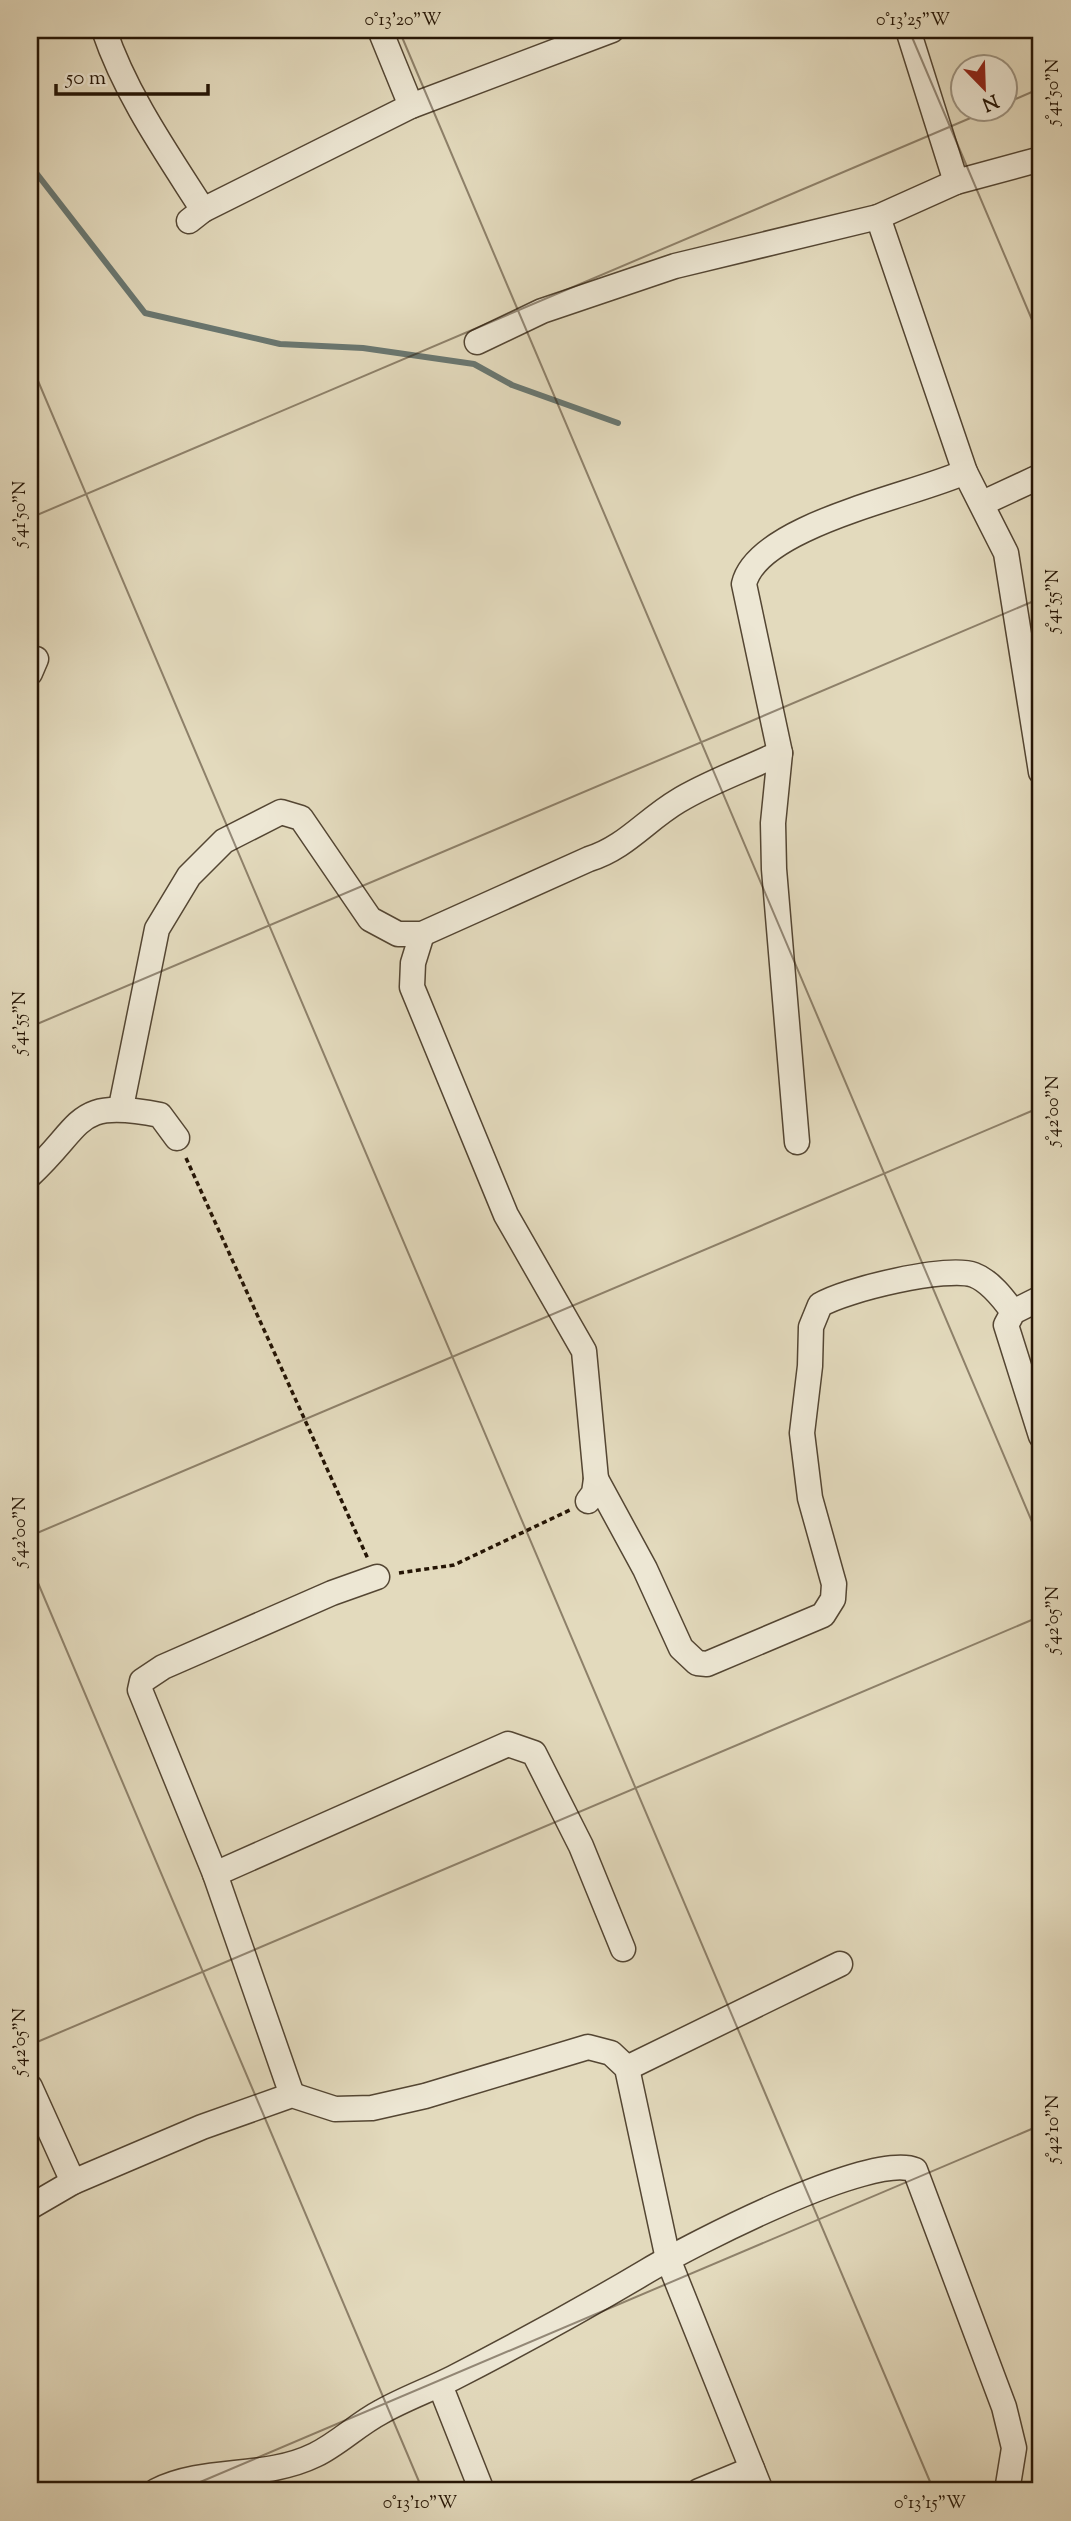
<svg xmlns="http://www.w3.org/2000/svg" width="1071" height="2521" viewBox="0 0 1071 2521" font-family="'Sorts Mill Goudy',serif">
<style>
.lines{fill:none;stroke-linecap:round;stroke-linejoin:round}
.stream{stroke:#697771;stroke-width:6}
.minor-casing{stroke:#544633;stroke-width:27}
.path{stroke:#251505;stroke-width:3.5;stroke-dasharray:5 3.5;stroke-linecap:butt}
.minor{stroke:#ede7d4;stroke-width:24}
.ticks{fill:none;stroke:#251505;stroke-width:2;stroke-opacity:0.45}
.neatline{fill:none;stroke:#251505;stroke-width:2.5}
.ticks-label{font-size:18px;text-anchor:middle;fill:#251505}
</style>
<rect width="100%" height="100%" fill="#e3dabd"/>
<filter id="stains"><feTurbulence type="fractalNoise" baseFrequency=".00286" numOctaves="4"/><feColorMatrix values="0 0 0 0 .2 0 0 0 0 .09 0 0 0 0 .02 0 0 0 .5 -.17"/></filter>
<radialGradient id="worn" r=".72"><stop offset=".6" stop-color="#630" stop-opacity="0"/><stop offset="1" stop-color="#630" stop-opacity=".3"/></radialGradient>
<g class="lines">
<!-- stream -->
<path class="stream" d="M 30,165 L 145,313 L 280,344 L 363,348 L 474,364 L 512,385 L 618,423"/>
<defs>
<g id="minor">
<path d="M 104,30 C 126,95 166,152 203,210"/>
<path d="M 380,30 L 411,106"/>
<path d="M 908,30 L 956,182"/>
<path d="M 878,217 L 965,472 L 1006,553 L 1041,772"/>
<path d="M 189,221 L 203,210 L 411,106 L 612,30"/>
<path d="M 477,342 L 542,311 L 675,266 L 878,217 L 956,182 L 1041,159"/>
<path d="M 983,503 L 1041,476"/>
<path d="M 30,673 L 36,659"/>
<path d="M 422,934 L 413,963 L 412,987 L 506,1215 L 584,1351 L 596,1479 L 594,1493 L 588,1501"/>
<path d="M 121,1107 L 157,929 L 189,876 L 224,841 L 281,812 L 301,818 L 370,919 L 398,934 L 422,934 L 589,859 C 625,848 646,820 678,801 C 709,782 747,769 780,753"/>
<path d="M 797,1142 L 774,869 L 773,823 L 780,753 L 744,584 C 758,525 912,496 965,472"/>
<path d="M 30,1175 C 86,1123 73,1098 160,1115 L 177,1138"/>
<path d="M 1041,1298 L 1013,1312 L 1006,1325 L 1041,1436"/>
<path d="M 596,1479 L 645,1569 L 681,1648 L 697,1663 L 707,1664 L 823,1615 L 833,1599 L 834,1584 L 810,1498 L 802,1433 L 810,1366 L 811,1327 L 820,1305 C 844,1290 948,1265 974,1275 C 990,1281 1003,1298 1013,1312"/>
<path d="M 215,1874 L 508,1744 L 534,1753 L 581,1846 L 623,1949"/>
<path d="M 627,2068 L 840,1964"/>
<path d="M 30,2087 L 73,2182"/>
<path d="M 292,2095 L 215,1874 L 140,1690 L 142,1681 L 163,1667 L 332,1593 L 377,1577"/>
<path d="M 30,2207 L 73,2182 L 202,2127 L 292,2095 L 335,2109 L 372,2108 L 425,2096 L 588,2047 L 611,2053 L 627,2068 L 668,2259 L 761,2491"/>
<path d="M 440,2385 L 482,2491"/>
<path d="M 156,2491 C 206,2466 264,2480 315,2455 C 338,2444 358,2424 381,2412 C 404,2399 429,2390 453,2378 C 519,2344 583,2309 647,2271 C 691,2245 872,2151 915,2170 L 1004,2407 L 1014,2448 L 1007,2491"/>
<path d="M 699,2491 L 752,2469"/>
</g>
</defs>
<!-- minor casing -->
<use href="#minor" class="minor-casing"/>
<!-- path -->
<g class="path">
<path d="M 186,1158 L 368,1559"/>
<path d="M 399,1573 L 454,1565 L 570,1510"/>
</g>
<!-- minor -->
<use href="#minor" class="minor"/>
</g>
<!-- ticks -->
<path class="ticks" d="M 399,30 L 1041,1543M 909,30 L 1041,341M 1004,104 L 1041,88M 30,362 L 934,2491M 30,518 L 994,108M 30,1027 L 1041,598M 30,1536 L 1041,1107M 30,1564 L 423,2491M 30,2045 L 1041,1616M 179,2491 L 1041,2125"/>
<!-- margin -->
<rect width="1071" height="2521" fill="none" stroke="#e3dabd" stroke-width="77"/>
<!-- north arrow -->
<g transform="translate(984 88) rotate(157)"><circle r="33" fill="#ede7d4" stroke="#9d9381" stroke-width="2"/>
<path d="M0-5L12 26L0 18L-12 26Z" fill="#8f2418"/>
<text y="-10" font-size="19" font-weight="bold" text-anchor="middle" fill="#251505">N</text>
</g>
<!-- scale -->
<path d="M56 84v10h152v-10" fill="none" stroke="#251505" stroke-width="3.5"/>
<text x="66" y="84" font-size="21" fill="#251505" stroke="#ede7d4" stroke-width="5" paint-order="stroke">50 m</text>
<rect x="38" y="38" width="994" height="2444" class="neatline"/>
<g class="ticks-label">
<text x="403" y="25">0°13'20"W</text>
<text x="913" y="25">0°13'25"W</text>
<text transform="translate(1052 92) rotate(-90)" y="6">5°41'50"N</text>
<text transform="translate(19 514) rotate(-90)" y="6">5°41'50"N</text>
<text transform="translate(1052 601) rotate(-90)" y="6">5°41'55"N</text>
<text transform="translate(19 1023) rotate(-90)" y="6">5°41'55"N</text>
<text transform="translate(1052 1111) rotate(-90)" y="6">5°42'00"N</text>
<text transform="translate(19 1532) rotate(-90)" y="6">5°42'00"N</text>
<text transform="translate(1052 1620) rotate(-90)" y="6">5°42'05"N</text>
<text transform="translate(19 2042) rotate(-90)" y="6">5°42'05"N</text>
<text transform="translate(1052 2129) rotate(-90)" y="6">5°42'10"N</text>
<text x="420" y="2508">0°13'10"W</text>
<text x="930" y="2508">0°13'15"W</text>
</g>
<rect width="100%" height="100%" filter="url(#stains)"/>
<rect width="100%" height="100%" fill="url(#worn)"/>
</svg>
